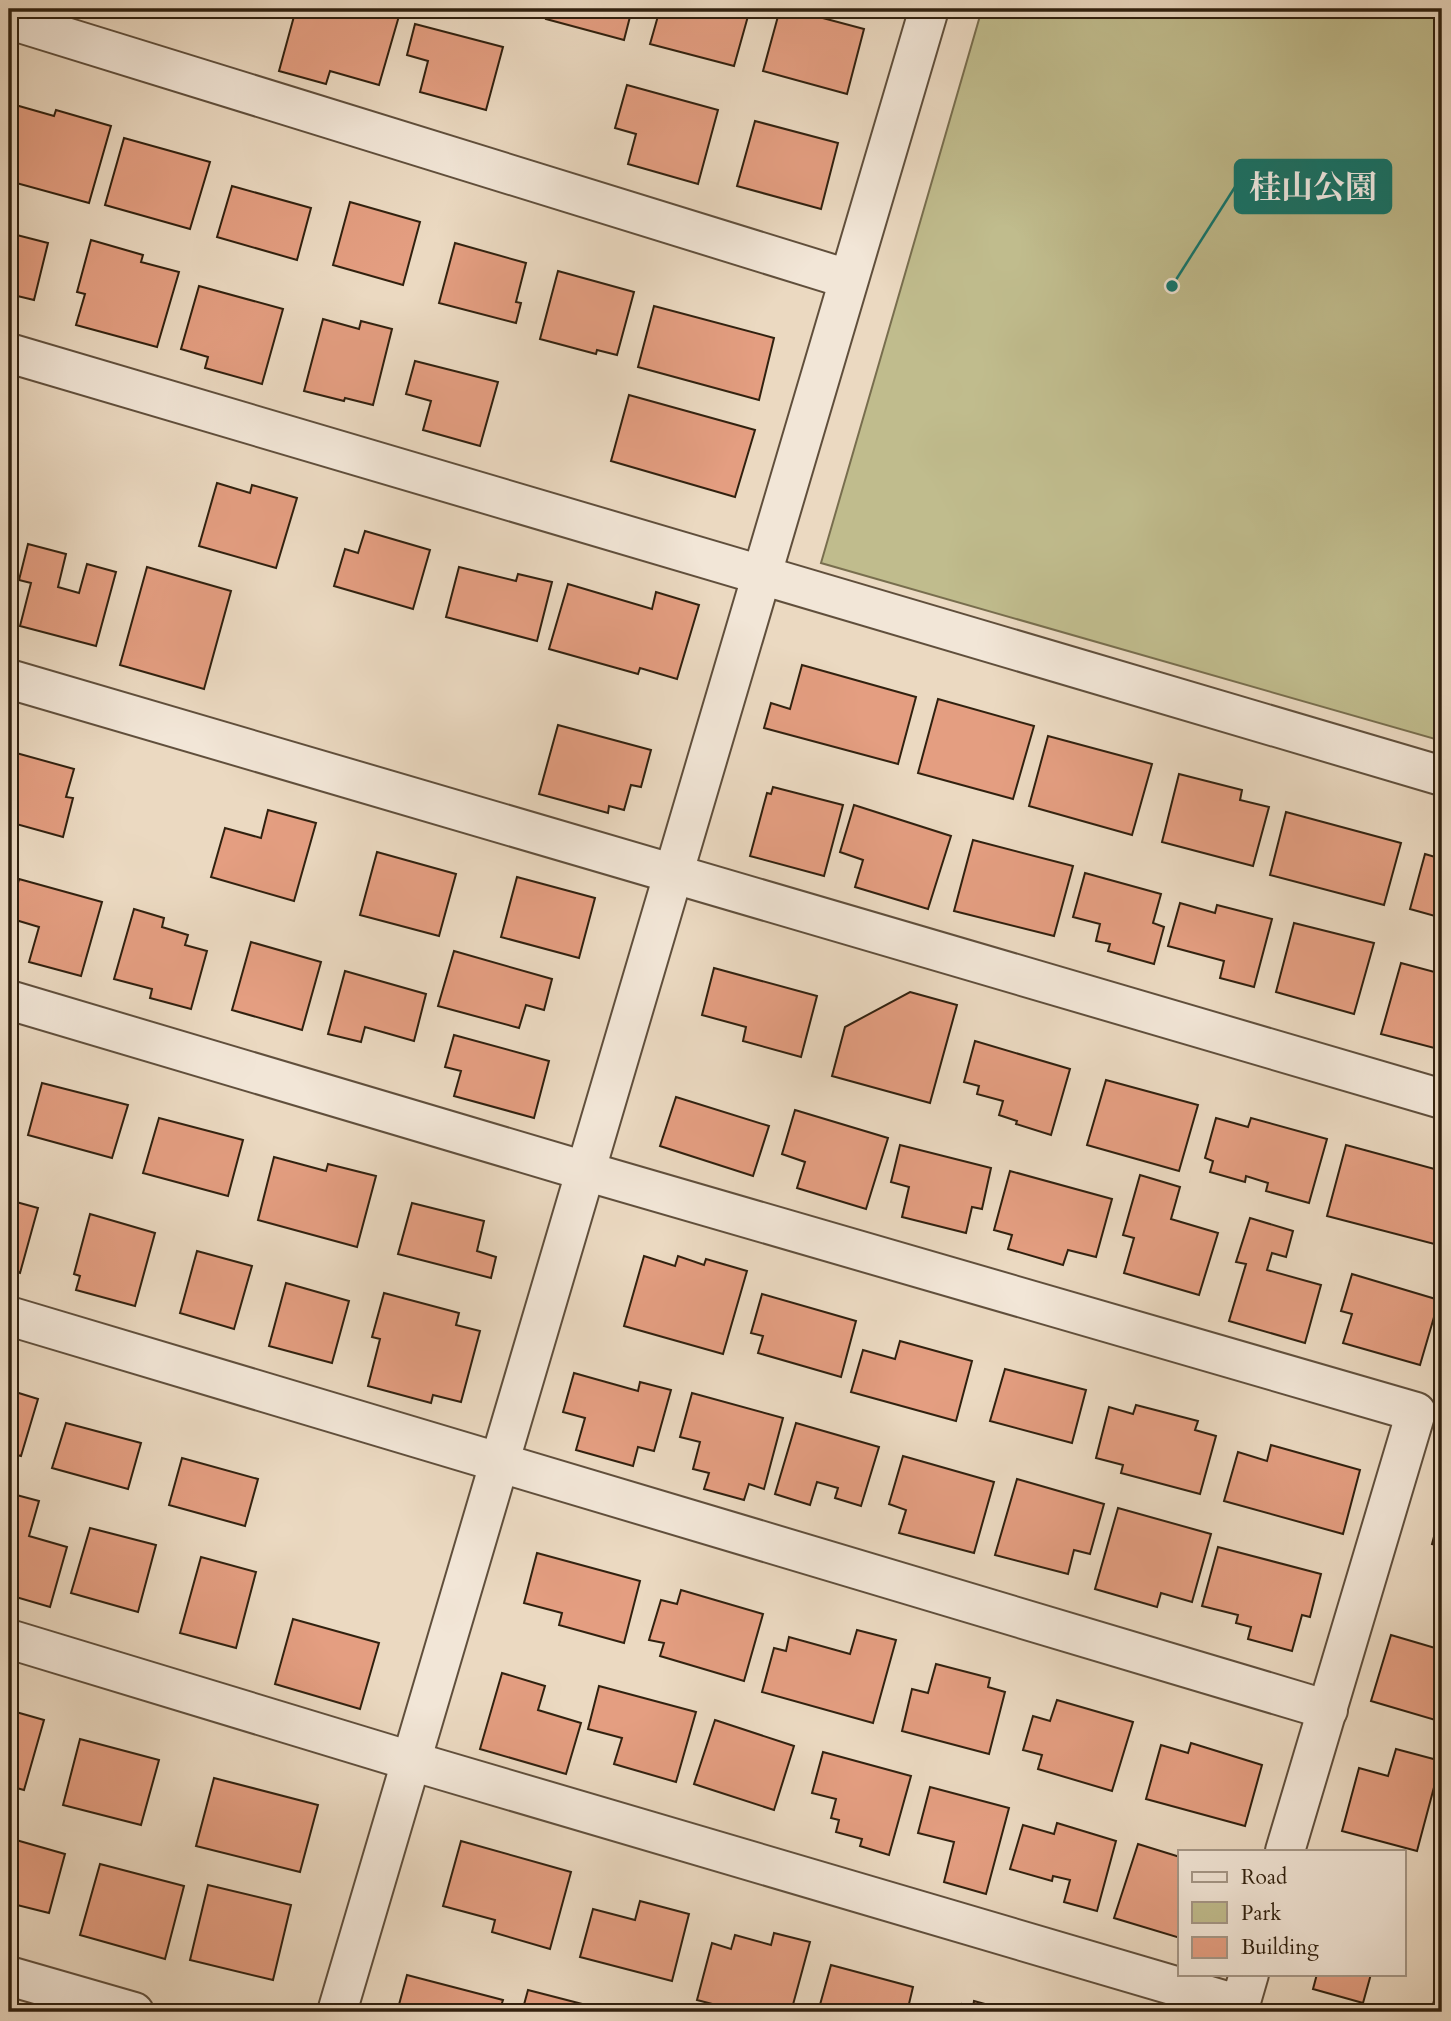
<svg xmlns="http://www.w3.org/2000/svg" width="1451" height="2021" viewBox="0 0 1451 2021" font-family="Cardo,'Noto Serif JP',serif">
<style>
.green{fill:#c0bc8d;stroke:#786e4e;stroke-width:2}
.building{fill:#e49e81;stroke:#31210f;stroke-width:2}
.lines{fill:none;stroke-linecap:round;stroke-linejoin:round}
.minor-casing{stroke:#604f3c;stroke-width:42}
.minor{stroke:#f2e6d7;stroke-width:38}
.leader{fill:none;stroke:#0f766e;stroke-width:2.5}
.callout-dot{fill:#0f766e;stroke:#f2e6d7;stroke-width:2.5}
.callout{fill:#0f766e;stroke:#0f766e;stroke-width:2.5}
.callout-label{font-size:32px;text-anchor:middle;font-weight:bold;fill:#fff}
</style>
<rect width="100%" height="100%" fill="#ebd9c1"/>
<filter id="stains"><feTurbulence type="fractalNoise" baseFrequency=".00286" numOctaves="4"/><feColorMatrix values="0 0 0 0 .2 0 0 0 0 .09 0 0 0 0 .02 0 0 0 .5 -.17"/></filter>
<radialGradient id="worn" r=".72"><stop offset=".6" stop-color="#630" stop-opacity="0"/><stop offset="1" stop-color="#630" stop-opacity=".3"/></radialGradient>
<!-- green -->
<path class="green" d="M 982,9 L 1442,9 L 1442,741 L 821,563 Z"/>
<!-- building -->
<g class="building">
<path d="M 296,9 L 371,9 L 399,16 L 379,85 L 330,71 L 326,84 L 279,71 Z"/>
<path d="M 549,9 L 632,9 L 624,40 L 546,19 Z"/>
<path d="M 660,9 L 750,9 L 734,66 L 650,44 Z"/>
<path d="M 780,9 L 789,9 L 864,29 L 847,94 L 763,71 Z"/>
<path d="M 415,24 L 503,47 L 486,110 L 420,92 L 428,61 L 407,55 Z"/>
<path d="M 627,85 L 718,110 L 698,184 L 628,164 L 636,134 L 615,128 Z"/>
<path d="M 12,104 L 54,116 L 56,110 L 111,126 L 89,203 L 9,181 L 9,115 Z"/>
<path d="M 755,121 L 838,143 L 821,209 L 737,186 Z"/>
<path d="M 124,138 L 210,162 L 190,229 L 105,205 Z"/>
<path d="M 232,186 L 311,208 L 297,260 L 217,237 Z"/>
<path d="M 350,202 L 420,222 L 403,285 L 333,265 Z"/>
<path d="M 9,233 L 48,243 L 34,300 L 9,294 Z"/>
<path d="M 91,240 L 143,255 L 141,262 L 179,272 L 157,347 L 76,325 L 85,294 L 77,292 Z"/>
<path d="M 455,243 L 526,263 L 516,302 L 521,303 L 516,323 L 439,303 Z"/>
<path d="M 558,271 L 634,292 L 617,355 L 597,350 L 596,354 L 540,339 Z"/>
<path d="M 199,286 L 283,309 L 262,384 L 205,368 L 208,357 L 181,349 Z"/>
<path d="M 654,306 L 774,338 L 759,400 L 638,367 Z"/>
<path d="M 323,319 L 359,329 L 361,321 L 392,329 L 373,405 L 345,398 L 344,401 L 304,391 Z"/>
<path d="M 415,361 L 498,382 L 480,446 L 423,430 L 431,401 L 406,394 Z"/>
<path d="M 629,395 L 755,430 L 735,497 L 611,461 Z"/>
<path d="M 217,483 L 250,493 L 252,485 L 297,498 L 276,568 L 199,546 Z"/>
<path d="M 365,531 L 430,550 L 413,609 L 334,586 L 345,549 L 358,553 Z"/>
<path d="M 28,544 L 66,554 L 58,587 L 79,593 L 87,564 L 116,572 L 96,646 L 20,626 L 31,583 L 19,580 Z"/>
<path d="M 147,567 L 231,591 L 204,689 L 120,665 Z"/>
<path d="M 459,567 L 516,581 L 518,574 L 552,582 L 537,641 L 446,617 Z"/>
<path d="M 568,584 L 652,609 L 656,592 L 699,605 L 677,679 L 640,668 L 638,674 L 549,649 Z"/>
<path d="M 802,665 L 916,697 L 898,764 L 764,728 L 771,703 L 790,709 Z"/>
<path d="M 938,699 L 1034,726 L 1013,799 L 918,773 Z"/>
<path d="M 558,725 L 651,750 L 641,787 L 631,785 L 624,810 L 609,806 L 608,813 L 539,794 Z"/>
<path d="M 1048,736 L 1152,764 L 1132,835 L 1029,806 Z"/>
<path d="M 9,751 L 74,769 L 66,797 L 73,798 L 63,837 L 9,822 Z"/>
<path d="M 1179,774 L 1242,790 L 1240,800 L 1269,807 L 1253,866 L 1162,842 Z"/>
<path d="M 773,787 L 843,805 L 824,876 L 750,856 L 767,793 L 771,794 Z"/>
<path d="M 854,805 L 951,836 L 928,909 L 855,887 L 863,860 L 840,852 Z"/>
<path d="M 268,810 L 316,823 L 294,901 L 211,877 L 225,828 L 261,838 Z"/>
<path d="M 1286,812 L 1401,843 L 1384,905 L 1270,875 Z"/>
<path d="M 973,840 L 1073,866 L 1054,936 L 954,911 Z"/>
<path d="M 377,852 L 456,874 L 439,936 L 360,915 Z"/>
<path d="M 1425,854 L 1442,859 L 1442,918 L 1410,909 Z"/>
<path d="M 1085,873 L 1161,894 L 1153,923 L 1164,927 L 1154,964 L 1108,951 L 1110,944 L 1096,941 L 1100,924 L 1073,917 Z"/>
<path d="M 517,877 L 595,898 L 579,958 L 501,937 Z"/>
<path d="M 19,879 L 102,902 L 81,976 L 29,962 L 39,927 L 9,918 Z"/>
<path d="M 1180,903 L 1215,913 L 1217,905 L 1272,919 L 1254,987 L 1220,978 L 1224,961 L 1168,946 Z"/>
<path d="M 134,909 L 164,918 L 162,927 L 188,935 L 185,945 L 207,951 L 191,1009 L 150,998 L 152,989 L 114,979 Z"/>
<path d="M 1294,923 L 1374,943 L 1354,1014 L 1276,992 Z"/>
<path d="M 251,942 L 321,962 L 302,1030 L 232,1010 Z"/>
<path d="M 454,951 L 552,979 L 544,1010 L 526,1005 L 519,1028 L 438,1006 Z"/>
<path d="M 1401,963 L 1442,974 L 1442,1050 L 1381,1034 Z"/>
<path d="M 714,968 L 817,996 L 801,1057 L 743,1041 L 746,1027 L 702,1015 Z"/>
<path d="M 345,971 L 426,994 L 414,1041 L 365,1027 L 361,1042 L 328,1034 Z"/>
<path d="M 910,992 L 957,1005 L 930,1103 L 832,1076 L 845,1027 Z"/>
<path d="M 454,1035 L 549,1061 L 534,1118 L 454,1096 L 461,1071 L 445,1067 Z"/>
<path d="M 975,1041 L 1070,1069 L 1051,1135 L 1016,1124 L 1017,1121 L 999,1115 L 1003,1101 L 977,1094 L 979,1086 L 964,1082 Z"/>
<path d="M 1106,1080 L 1198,1105 L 1179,1171 L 1087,1145 Z"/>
<path d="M 42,1083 L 128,1105 L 112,1158 L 28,1135 Z"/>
<path d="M 676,1097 L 769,1126 L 753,1176 L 660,1146 Z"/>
<path d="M 795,1110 L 888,1138 L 866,1209 L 797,1188 L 805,1162 L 782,1154 Z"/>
<path d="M 159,1118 L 243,1140 L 228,1196 L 143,1173 Z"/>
<path d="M 1216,1118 L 1248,1127 L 1251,1118 L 1327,1139 L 1309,1203 L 1266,1191 L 1268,1183 L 1246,1176 L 1245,1182 L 1210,1172 L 1213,1161 L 1205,1158 Z"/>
<path d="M 900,1145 L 991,1168 L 982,1209 L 972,1207 L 966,1233 L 902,1217 L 909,1187 L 891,1182 Z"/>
<path d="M 1346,1145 L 1442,1171 L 1442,1246 L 1327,1216 Z"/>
<path d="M 274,1157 L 326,1171 L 328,1164 L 376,1176 L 357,1247 L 258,1220 Z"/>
<path d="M 1010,1171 L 1112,1199 L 1096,1257 L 1068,1250 L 1063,1265 L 1008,1249 L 1012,1235 L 994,1230 Z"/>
<path d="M 1140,1175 L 1180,1187 L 1171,1219 L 1218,1233 L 1199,1295 L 1124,1273 L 1134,1238 L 1123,1235 Z"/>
<path d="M 9,1200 L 38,1208 L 20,1273 L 9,1269 Z"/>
<path d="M 412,1203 L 484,1221 L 477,1251 L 496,1257 L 491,1278 L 398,1254 Z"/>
<path d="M 90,1214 L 155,1233 L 135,1306 L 76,1290 L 80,1276 L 74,1274 Z"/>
<path d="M 1250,1218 L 1293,1231 L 1286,1257 L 1272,1253 L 1267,1270 L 1321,1285 L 1305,1343 L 1229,1321 L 1246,1264 L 1236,1262 Z"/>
<path d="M 197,1251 L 252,1266 L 234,1329 L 180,1313 Z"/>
<path d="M 644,1256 L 675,1266 L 678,1256 L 704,1265 L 706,1259 L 747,1271 L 723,1354 L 624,1326 Z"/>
<path d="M 1352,1274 L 1439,1300 L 1420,1365 L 1343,1343 L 1352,1314 L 1341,1311 Z"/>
<path d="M 286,1283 L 349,1301 L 332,1363 L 269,1346 Z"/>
<path d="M 384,1293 L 459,1313 L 456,1325 L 480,1331 L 461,1402 L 433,1395 L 431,1403 L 368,1386 L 380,1339 L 372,1337 Z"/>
<path d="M 762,1294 L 856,1321 L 841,1377 L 758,1353 L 763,1336 L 751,1333 Z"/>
<path d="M 900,1341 L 972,1361 L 956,1421 L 851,1392 L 863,1350 L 895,1359 Z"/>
<path d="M 1005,1369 L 1086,1390 L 1072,1443 L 990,1421 Z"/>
<path d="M 574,1373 L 638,1391 L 640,1382 L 671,1390 L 654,1451 L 638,1447 L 633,1466 L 576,1450 L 585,1418 L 563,1412 Z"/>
<path d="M 9,1390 L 38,1399 L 21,1456 L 9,1453 Z"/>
<path d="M 692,1393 L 783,1418 L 764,1489 L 749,1484 L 744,1500 L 704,1489 L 709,1473 L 693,1469 L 700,1442 L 680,1437 Z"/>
<path d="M 1136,1405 L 1198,1421 L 1195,1430 L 1216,1436 L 1200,1494 L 1121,1473 L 1123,1465 L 1096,1458 L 1109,1407 L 1133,1414 Z"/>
<path d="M 66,1423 L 141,1443 L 128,1489 L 52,1468 Z"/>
<path d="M 796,1423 L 879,1447 L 861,1506 L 835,1498 L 838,1488 L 817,1482 L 810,1505 L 775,1494 Z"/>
<path d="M 1271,1445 L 1360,1470 L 1343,1534 L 1224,1501 L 1238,1452 L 1267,1461 Z"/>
<path d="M 903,1456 L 994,1482 L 974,1553 L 899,1533 L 906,1510 L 889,1504 Z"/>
<path d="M 182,1458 L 258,1479 L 245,1526 L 169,1505 Z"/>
<path d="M 1017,1479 L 1104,1504 L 1090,1554 L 1074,1550 L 1068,1574 L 995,1555 Z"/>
<path d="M 9,1493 L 39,1501 L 29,1536 L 67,1547 L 50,1607 L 9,1595 Z"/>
<path d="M 1442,1507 L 1442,1547 L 1432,1544 Z"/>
<path d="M 1118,1508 L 1211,1534 L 1192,1602 L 1161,1593 L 1157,1607 L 1095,1589 Z"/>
<path d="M 90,1528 L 156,1545 L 138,1612 L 71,1593 Z"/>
<path d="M 1218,1547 L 1321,1574 L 1310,1617 L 1302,1615 L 1292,1651 L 1248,1639 L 1251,1627 L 1236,1623 L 1238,1615 L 1202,1606 Z"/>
<path d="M 537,1553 L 640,1581 L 624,1643 L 559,1625 L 562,1613 L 524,1603 Z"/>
<path d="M 201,1557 L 256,1572 L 236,1648 L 180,1633 Z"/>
<path d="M 681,1590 L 763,1614 L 744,1681 L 660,1656 L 664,1643 L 649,1640 L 661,1600 L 677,1604 Z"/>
<path d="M 293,1619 L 379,1643 L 360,1709 L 275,1684 Z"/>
<path d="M 857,1630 L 896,1640 L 873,1723 L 762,1692 L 774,1648 L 786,1651 L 789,1637 L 850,1654 Z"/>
<path d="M 1391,1635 L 1442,1650 L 1442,1722 L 1371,1701 Z"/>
<path d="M 936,1664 L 990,1678 L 988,1687 L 1005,1692 L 989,1754 L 902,1731 L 912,1689 L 928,1693 Z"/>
<path d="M 502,1673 L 545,1686 L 538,1710 L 581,1723 L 566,1774 L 480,1749 Z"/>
<path d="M 599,1686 L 696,1712 L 676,1782 L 614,1764 L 622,1738 L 588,1729 Z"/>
<path d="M 1057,1700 L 1133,1722 L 1112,1791 L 1038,1769 L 1042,1755 L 1023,1750 L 1033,1716 L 1050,1721 Z"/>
<path d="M 9,1710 L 44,1720 L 24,1790 L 9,1786 Z"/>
<path d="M 715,1720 L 794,1746 L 774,1810 L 694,1784 Z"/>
<path d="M 80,1739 L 159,1760 L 141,1825 L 63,1805 Z"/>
<path d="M 1191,1743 L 1262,1765 L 1245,1826 L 1146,1799 L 1161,1745 L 1188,1753 Z"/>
<path d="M 1396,1749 L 1441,1761 L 1417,1851 L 1342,1831 L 1359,1768 L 1388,1776 Z"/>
<path d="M 823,1752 L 911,1776 L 889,1855 L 860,1846 L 862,1839 L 836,1832 L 839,1820 L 831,1818 L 836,1799 L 812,1793 Z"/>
<path d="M 214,1778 L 318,1805 L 300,1872 L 196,1846 Z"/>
<path d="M 930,1787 L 1009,1808 L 986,1894 L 944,1882 L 954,1842 L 918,1833 Z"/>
<path d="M 1057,1823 L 1116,1841 L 1097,1911 L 1064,1902 L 1070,1880 L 1053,1876 L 1052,1881 L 1010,1869 L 1023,1825 L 1054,1834 Z"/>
<path d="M 9,1838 L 65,1854 L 49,1913 L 9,1903 Z"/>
<path d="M 461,1841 L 571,1872 L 550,1949 L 492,1932 L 495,1920 L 443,1906 Z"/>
<path d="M 1138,1844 L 1180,1857 L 1180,1938 L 1114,1918 Z"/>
<path d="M 100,1864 L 184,1886 L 165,1959 L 80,1935 Z"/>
<path d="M 208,1885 L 291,1905 L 273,1980 L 190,1960 Z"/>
<path d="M 640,1901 L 689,1914 L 672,1981 L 580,1957 L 593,1909 L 635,1920 Z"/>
<path d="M 774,1933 L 810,1942 L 791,2012 L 743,2012 L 697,2000 L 712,1943 L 731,1949 L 735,1935 L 771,1945 Z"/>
<path d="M 831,1965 L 913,1987 L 908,2008 L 917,2010 L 917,2012 L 818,2012 Z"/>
<path d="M 1442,1971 L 1442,2012 L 1431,2012 Z"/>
<path d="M 1317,1974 L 1371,1974 L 1363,2003 L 1313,1989 Z"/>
<path d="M 407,1975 L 503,2000 L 499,2012 L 397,2012 Z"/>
<path d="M 528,1990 L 590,2006 L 588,2012 L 522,2012 Z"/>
<path d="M 974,2001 L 1014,2012 L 959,2012 L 962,2004 L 973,2007 Z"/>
</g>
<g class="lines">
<defs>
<g id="minor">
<path d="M 24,9 L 20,23 L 848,279"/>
<path d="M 9,353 L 1442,776"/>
<path d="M 9,679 L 1442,1099"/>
<path d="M 9,1000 L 585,1171 L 1416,1412 L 1285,1851"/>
<path d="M 9,1316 L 1328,1710"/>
<path d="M 9,1639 L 411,1761 L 1240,2005 L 1249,1974"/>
<path d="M 9,1976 L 134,2012"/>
<path d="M 337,2012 L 929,9"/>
</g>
</defs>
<!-- minor casing -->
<use href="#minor" class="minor-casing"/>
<!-- minor -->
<use href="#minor" class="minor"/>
</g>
<!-- callouts -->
<path class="leader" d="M1172 286L1235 187"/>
<circle class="callout-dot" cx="1172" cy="286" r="7"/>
<rect class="callout" x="1235" y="160" width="156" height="53" rx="7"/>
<g class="callout-label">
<text x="1313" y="198">桂山公園</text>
</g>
<!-- margin -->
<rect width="1451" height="2021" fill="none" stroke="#ebd9c1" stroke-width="35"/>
<rect x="10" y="10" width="1430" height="2000" fill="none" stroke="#31210f" stroke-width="3.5"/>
<rect x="18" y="18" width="1416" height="1986" fill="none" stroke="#31210f" stroke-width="2"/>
<!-- legend -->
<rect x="1178" y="1850" width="228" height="126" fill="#f2e6d7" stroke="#a59787" stroke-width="2"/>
<rect x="1192" y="1872" width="35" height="10" fill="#f2e6d7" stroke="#a59787" stroke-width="2"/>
<text x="1241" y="1884" font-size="21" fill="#31210f">Road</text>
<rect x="1192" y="1902" width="35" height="21" fill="#c0bc8d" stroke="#a59787" stroke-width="2"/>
<text x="1241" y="1920" font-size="21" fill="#31210f">Park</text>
<rect x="1192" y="1937" width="35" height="21" fill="#e49e81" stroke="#a59787" stroke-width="2"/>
<text x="1241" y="1954" font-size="21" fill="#31210f">Building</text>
<rect width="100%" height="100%" filter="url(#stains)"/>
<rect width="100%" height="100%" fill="url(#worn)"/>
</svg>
